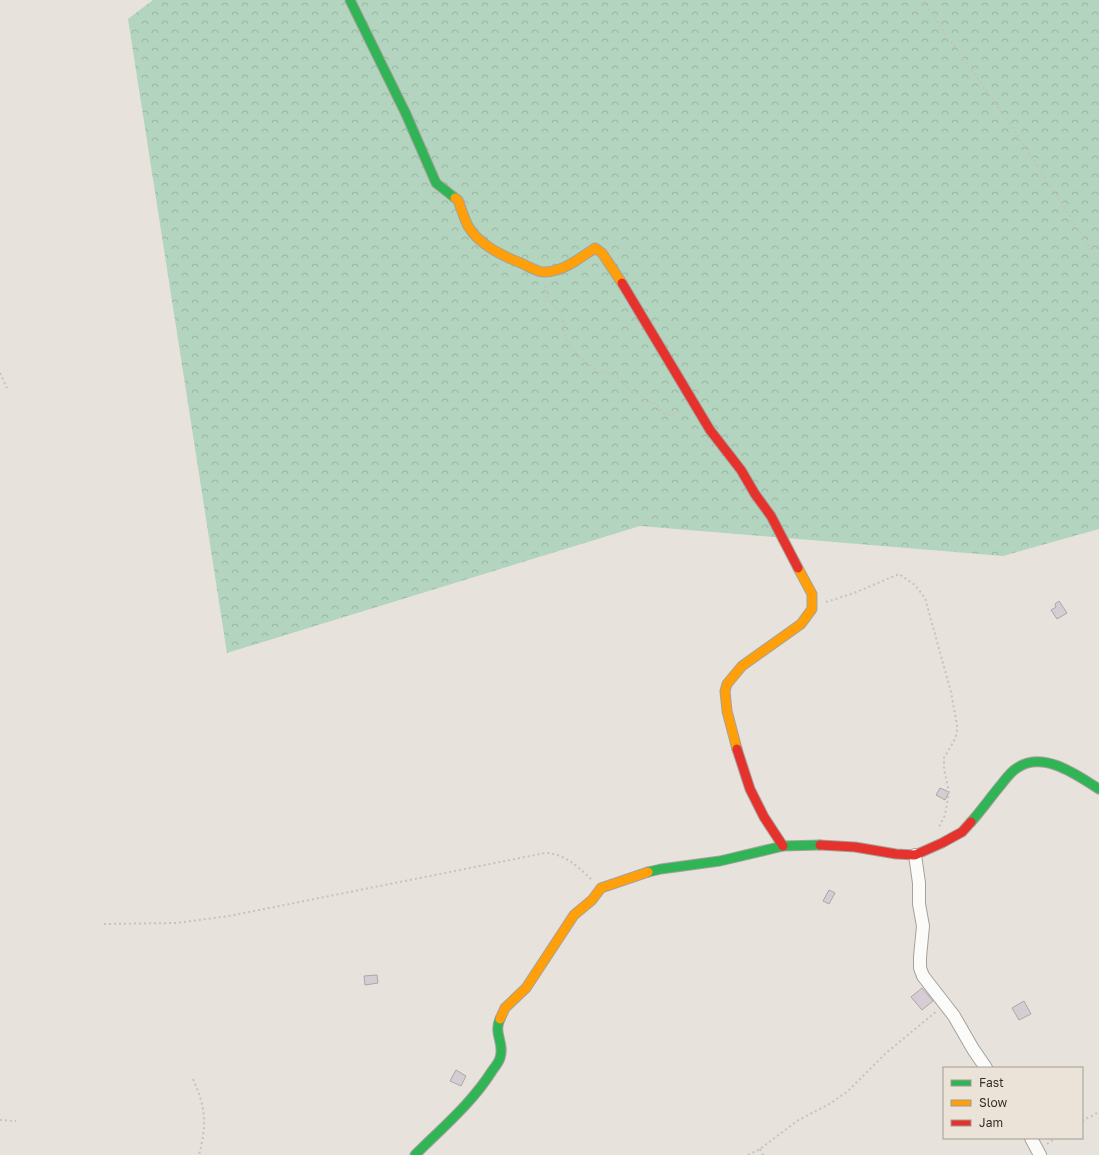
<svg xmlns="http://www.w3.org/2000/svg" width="1099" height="1155" viewBox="0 0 1099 1155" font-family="'Golos Text',sans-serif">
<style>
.forest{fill:url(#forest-crowns)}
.building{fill:#d6cdd4;stroke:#aba7a7}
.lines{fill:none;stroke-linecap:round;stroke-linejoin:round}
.street-casing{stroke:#a5a29d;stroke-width:14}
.fast-casing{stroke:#a5a29d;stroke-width:11}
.slow-casing{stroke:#a5a29d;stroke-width:11}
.jam-casing{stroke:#a5a29d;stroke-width:11}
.path{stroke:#c3c3c1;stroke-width:2;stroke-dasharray:2 3;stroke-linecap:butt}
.street{stroke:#fbfbfa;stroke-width:12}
.fast{stroke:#30b455;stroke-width:9}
.slow{stroke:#ff9f0a;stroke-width:9}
.jam{stroke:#e5322d;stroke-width:9}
</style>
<defs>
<pattern id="forest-crowns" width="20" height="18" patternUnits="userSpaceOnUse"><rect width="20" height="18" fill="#b3d4be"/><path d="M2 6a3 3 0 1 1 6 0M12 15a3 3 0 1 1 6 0" fill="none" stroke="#9ab6a3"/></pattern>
</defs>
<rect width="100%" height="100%" fill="#e7e2dc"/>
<!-- forest -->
<path class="forest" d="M 153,0 L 1099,0 L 1099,529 L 1003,556 L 640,526 L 227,653 L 128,19 Z"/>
<!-- building -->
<g class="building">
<path d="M 1059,601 L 1067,613 L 1057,619 L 1051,610 L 1056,607 L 1055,604 Z"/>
<path d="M 940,788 L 949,792 L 945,800 L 936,795 Z"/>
<path d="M 829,890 L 835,893 L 829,904 L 823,901 Z"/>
<path d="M 377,975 L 378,983 L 365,985 L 364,976 Z"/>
<path d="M 922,988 L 933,1001 L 922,1010 L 911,997 Z"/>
<path d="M 1024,1001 L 1031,1014 L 1019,1020 L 1012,1008 Z"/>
<path d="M 456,1070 L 466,1076 L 461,1086 L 450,1081 Z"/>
</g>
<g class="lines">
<defs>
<g id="street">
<path d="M 915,855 L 919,883 L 919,904 L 923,926 L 920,957 L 920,968 L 923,976 L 954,1016 L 973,1049 L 986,1068"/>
<path d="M 1031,1138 L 1040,1155"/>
</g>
<g id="fast">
<path d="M 350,0 L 406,114 L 436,183 L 455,198"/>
<path d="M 971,822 C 981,811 990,798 1000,786 C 1005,780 1010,772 1017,768 C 1043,750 1077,775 1099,789"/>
<path d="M 648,872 L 661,869 L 720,861 L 783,846 L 820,845"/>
<path d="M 415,1155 C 442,1128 472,1103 492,1071 C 495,1067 499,1062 500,1058 C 505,1043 493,1034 500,1019"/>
</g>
<g id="slow">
<path d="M 455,198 L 458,200 C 461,208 464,218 468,226 C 479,245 503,256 523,264 C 530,267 538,273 546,272 C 564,271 580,258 595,248 L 602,253 L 622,283"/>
<path d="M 737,749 L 727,711 L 725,691 L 727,684 L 742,666 L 801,624 L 812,609 L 812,594 L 798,568"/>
<path d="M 500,1019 L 505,1008 L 526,988 L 574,915 L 592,900 L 601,888 L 648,872"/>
</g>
<g id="jam">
<path d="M 622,283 L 710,430 L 741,470 L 755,494 L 771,516 L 798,568"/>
<path d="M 737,749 L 750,789 L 764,817 L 783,846"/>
<path d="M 820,845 L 855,847 L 896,854 L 915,855 L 942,843 L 962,832 L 971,822"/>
</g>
</defs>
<!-- street casing -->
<use href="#street" class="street-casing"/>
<!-- fast casing -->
<use href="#fast" class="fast-casing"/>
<!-- slow casing -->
<use href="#slow" class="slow-casing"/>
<!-- jam casing -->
<use href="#jam" class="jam-casing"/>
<!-- path -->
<g class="path">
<path d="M 923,0 C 944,34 968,65 991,97 C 1029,151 1064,207 1099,262"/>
<path d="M 545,286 L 547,298 L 560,312 L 563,317 L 564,332 L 567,340 L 576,354 L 598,371 L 616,376 L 630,390 L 658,406 L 663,413 L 668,415 L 672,415 L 682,410"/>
<path d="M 0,373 L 7,388"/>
<path d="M 826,602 L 854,593 L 899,574 L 915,585 L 925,598 L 951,692 L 957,725 L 957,732 L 955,739 L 944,758 L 944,769 L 949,792 L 945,815 L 938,829"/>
<path d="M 104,924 L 176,923 L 229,916 L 545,853 C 564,853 578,867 591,879"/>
<path d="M 193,1079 C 206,1108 207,1124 199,1155"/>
<path d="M 0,1120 L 16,1121"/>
<path d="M 1082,1121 L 1099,1112"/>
<path d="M 1047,1144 L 1056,1138"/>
<path d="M 760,1149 L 763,1155"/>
<path d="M 748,1155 L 760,1149 L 797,1121 L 831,1103 L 848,1091 L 886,1053 L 937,1011"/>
</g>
<!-- street -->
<use href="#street" class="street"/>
<!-- fast -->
<use href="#fast" class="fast"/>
<!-- slow -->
<use href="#slow" class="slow"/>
<!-- jam -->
<use href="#jam" class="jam"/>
</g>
<!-- legend -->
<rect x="943" y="1067" width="140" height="72" fill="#ebe3d8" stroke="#a19b93"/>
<rect x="951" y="1080" width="20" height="6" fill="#30b455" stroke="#a19b93"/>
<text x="979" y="1087" font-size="12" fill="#322f2b">Fast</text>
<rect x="951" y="1100" width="20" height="6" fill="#ff9f0a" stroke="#a19b93"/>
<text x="979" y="1107" font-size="12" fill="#322f2b">Slow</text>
<rect x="951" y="1120" width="20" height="6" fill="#e5322d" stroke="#a19b93"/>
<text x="979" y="1127" font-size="12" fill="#322f2b">Jam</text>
</svg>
